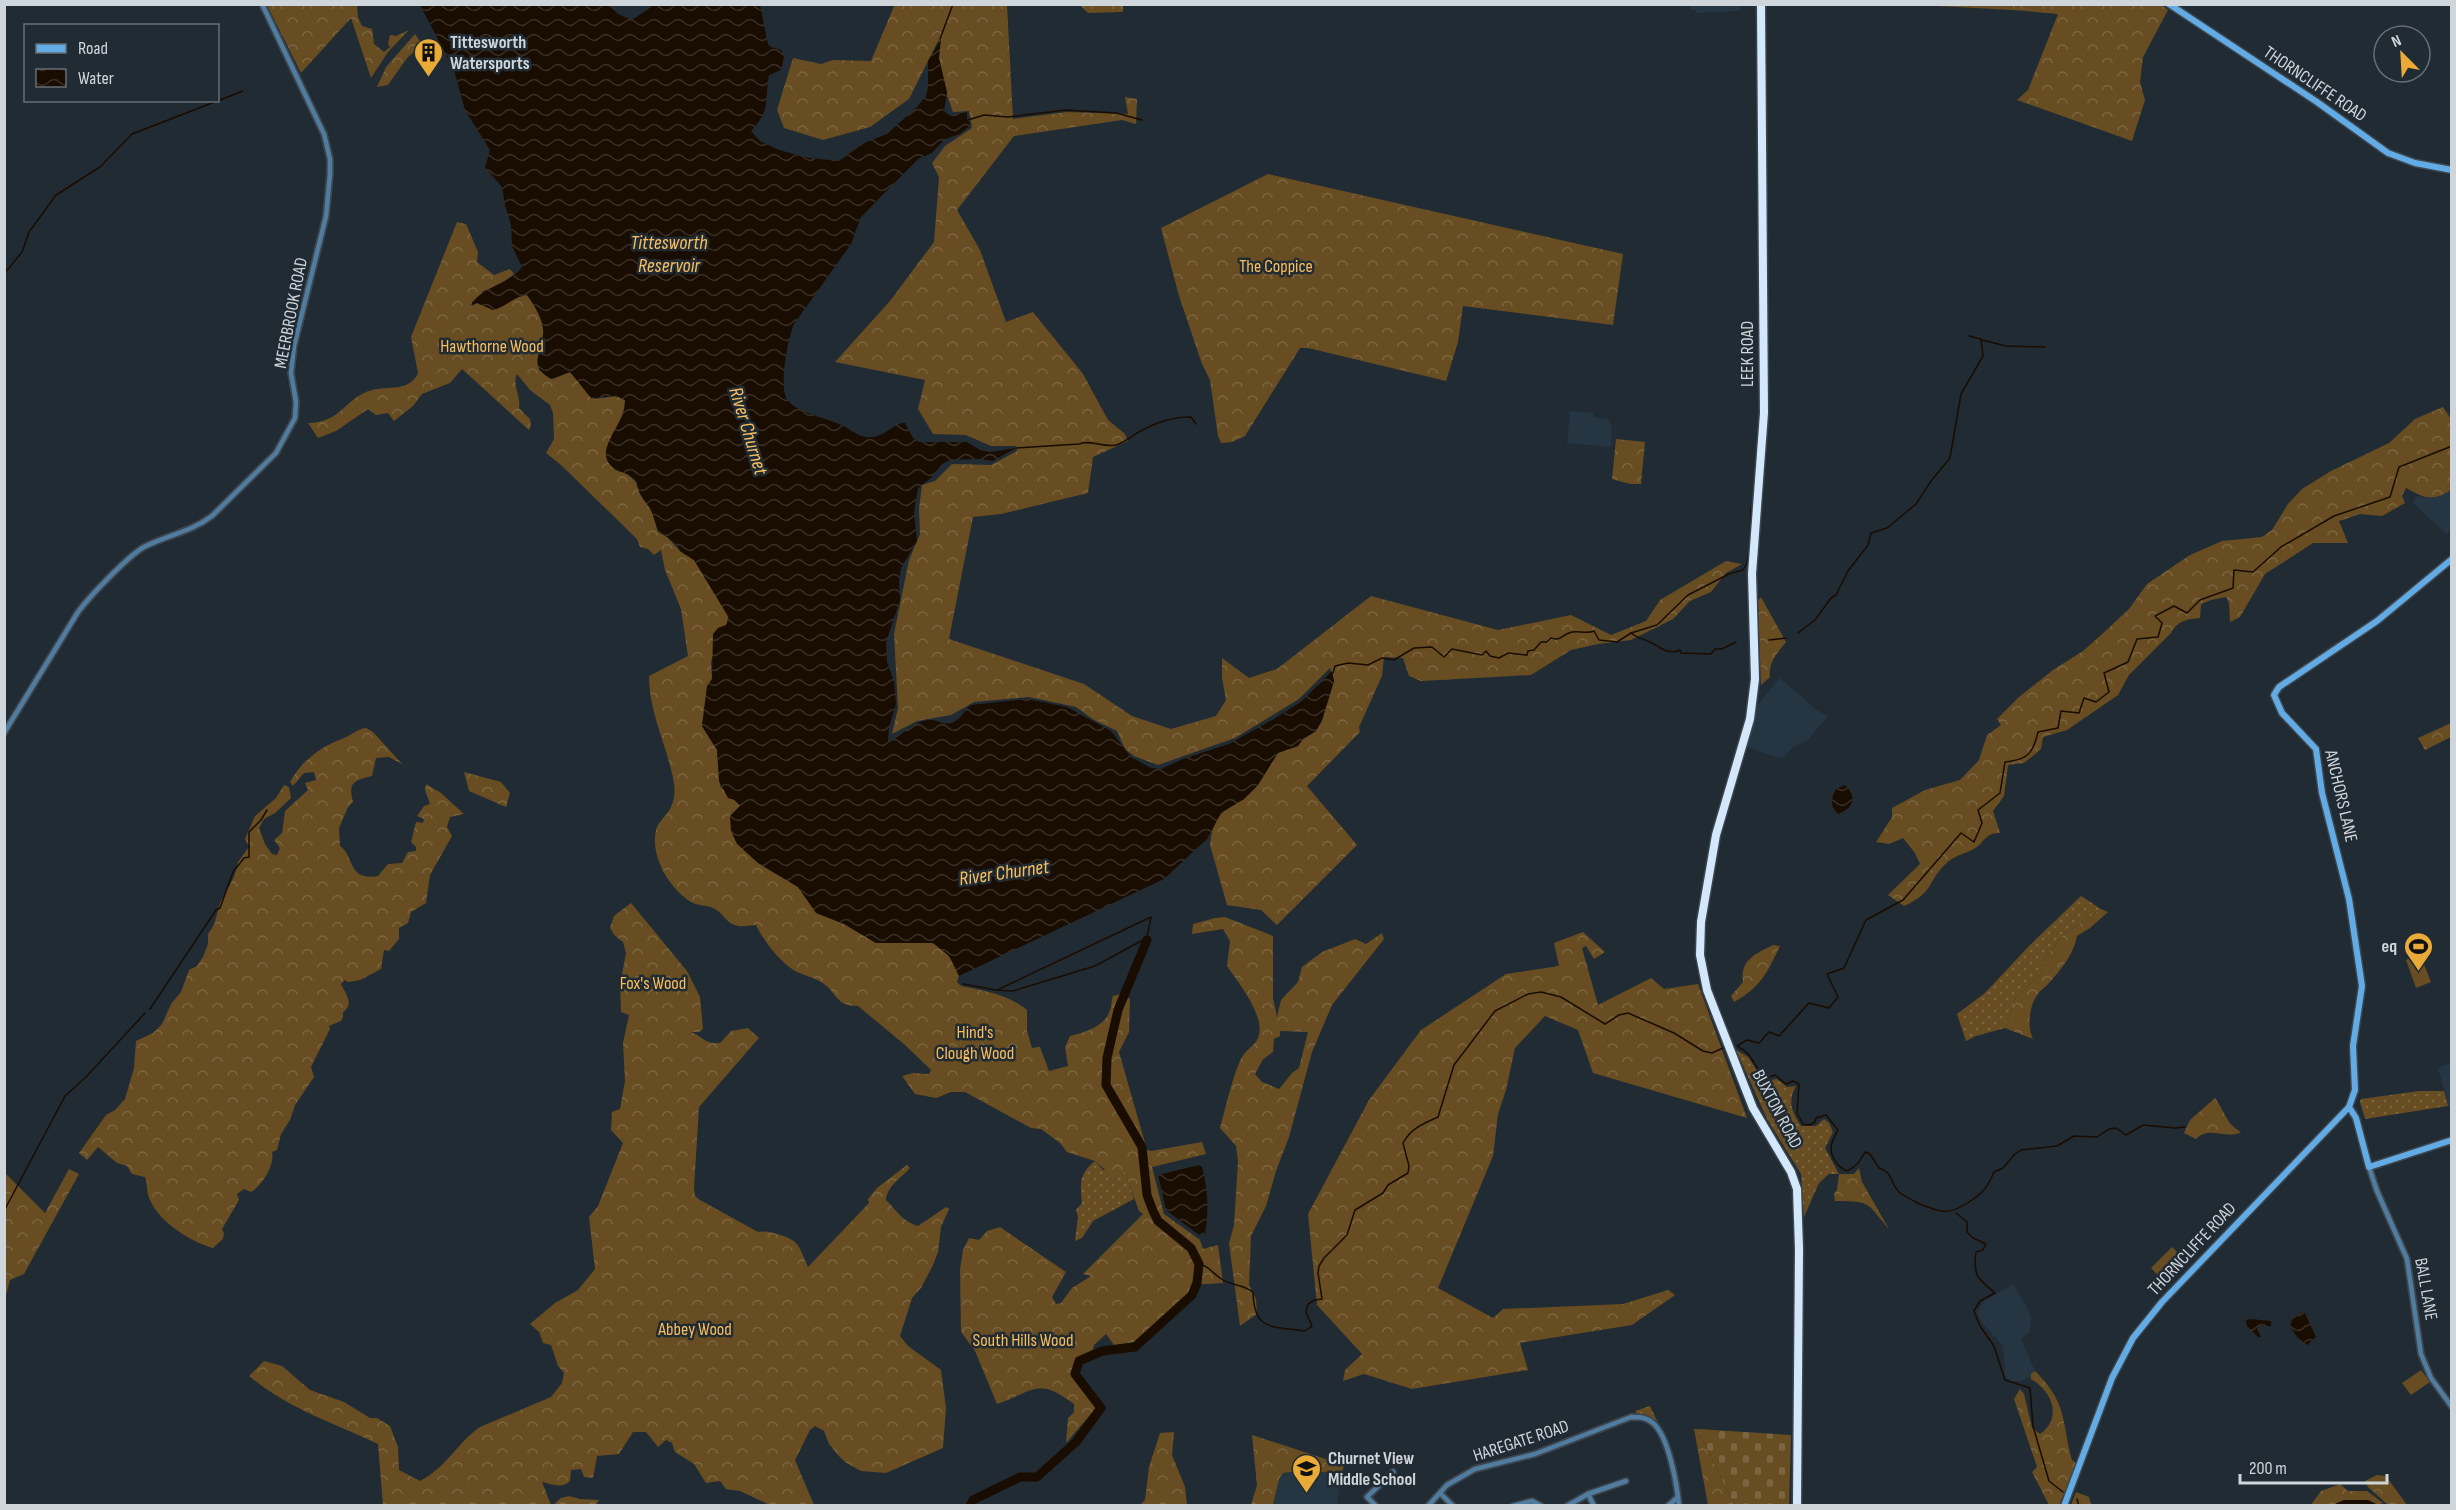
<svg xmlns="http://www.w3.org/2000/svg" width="2456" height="1510" viewBox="0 0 2456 1510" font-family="'Sofia Sans Condensed',sans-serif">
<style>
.built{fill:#263542}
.grass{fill:url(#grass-dots)}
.forest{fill:url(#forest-crowns);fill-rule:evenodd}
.cemetery{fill:url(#cemetery-stones)}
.park{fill:#674d21}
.water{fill:url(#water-waves)}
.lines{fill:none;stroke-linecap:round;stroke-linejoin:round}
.stream{stroke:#190c00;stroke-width:1.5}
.river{stroke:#190c00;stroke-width:9}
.street-casing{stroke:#3d464e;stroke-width:8}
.secondary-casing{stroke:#3d464e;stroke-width:9}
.highway-casing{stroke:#3d464e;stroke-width:11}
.street{stroke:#507ca0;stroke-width:4.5}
.secondary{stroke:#62abe4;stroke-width:6}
.highway{stroke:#d3e8fa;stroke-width:8}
.labels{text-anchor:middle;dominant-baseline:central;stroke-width:5;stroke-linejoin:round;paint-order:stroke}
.poi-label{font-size:18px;font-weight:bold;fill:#cfd6db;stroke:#212b33;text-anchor:start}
.street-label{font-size:18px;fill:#cfd6db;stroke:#212b33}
.park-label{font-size:18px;fill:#fabe5b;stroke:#212b33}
.water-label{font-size:20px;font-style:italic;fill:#fbc05d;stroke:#212b33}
</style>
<defs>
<pattern id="grass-dots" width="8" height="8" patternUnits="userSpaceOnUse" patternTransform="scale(1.5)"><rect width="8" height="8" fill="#674d21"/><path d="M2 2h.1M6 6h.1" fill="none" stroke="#7c6641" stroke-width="1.8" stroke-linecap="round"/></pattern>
<pattern id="forest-crowns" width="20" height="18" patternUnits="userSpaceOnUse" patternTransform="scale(1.5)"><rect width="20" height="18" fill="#674d21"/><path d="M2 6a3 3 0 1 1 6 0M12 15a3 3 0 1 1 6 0" fill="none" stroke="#7c6641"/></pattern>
<pattern id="cemetery-stones" width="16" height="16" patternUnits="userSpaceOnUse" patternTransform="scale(1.5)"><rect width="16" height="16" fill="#674d21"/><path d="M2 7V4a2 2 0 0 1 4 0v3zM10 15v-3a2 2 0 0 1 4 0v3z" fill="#7c6641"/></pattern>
<pattern id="water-waves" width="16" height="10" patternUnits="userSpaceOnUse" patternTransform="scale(1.5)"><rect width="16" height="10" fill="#190c00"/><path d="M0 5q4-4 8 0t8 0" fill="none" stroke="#392f25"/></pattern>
</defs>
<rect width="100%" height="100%" fill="#212b33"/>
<!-- built -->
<g class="built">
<path d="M 1690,5 L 1740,5 L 1740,11 L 1697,13 L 1695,10 L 1690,10 Z"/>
<path d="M 1570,411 L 1593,413 L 1593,417 L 1607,419 L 1612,427 L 1611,447 L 1567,443 Z"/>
<path d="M 2451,490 L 2451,530 L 2446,534 L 2413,503 L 2416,496 L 2433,498 Z"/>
<path d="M 1780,678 L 1818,711 L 1828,716 L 1807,741 L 1794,746 L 1782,759 L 1747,747 L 1758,704 Z"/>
<path d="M 2451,1063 L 2451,1105 L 2448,1106 L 2438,1068 Z"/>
<path d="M 2013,1284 L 2027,1307 L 2031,1318 L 2030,1332 L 2021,1338 L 2035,1371 L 2031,1377 L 2019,1381 L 2011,1381 L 2005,1375 L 2003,1346 L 1982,1323 L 1977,1312 L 1984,1301 Z"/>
<path d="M 1298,1471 L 1342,1473 L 1337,1505 L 1273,1506 L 1279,1479 L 1283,1473 Z"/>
</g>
<!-- grass -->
<g class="grass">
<path d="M 2081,896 L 2101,909 L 2063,935 L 2043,961 L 2041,974 L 2016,997 L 2005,1028 L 1976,1036 L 1966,1041 L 1957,1014 L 1985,993 L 2029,946 Z"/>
<path d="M 1736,1050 L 1748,1057 L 1764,1081 L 1777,1079 L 1787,1087 L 1796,1086 C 1787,1102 1792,1112 1801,1126 L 1816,1126 L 1824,1119 L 1829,1123 L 1833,1132 L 1825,1148 L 1839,1174 L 1829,1174 L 1819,1183 L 1804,1217 L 1801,1174 L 1767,1119 Z"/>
<path d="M 2419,1091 L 2444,1091 L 2448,1106 L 2365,1119 L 2360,1102 L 2361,1099 Z"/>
<path d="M 1095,1161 L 1103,1170 L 1124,1169 L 1134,1199 L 1093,1221 L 1082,1238 L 1075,1241 L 1078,1217 L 1076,1210 L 1082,1203 C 1080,1183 1079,1174 1095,1161 Z"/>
<path d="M 1650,1406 L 1659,1425 L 1656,1426 L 1639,1417 L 1635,1411 Z"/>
</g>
<!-- forest -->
<g class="forest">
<path d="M 895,4 L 1007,5 L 1013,119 L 1067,112 L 1128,114 L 1125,97 L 1137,99 L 1136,124 L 1122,120 L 1014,136 L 957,210 L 980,250 L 1006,322 L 1033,312 L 1083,374 L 1108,420 L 1125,434 L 1128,441 L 1093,457 L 1088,493 L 1001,514 L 973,517 L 949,639 L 1084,684 L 1132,716 L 1171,729 L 1216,716 L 1226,700 L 1222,678 L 1222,658 L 1249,678 L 1277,669 L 1371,596 L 1498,630 L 1571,615 L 1611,635 L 1646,621 L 1660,600 L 1726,561 L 1742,564 L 1726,573 L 1711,592 L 1690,601 L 1673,619 L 1631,640 L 1598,644 L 1571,650 L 1531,675 L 1421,681 L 1409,676 L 1403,658 L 1384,657 L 1382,676 L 1359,727 L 1360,732 L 1307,786 L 1357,845 L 1277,925 L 1261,910 L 1227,905 L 1210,845 L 1212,831 L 1217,819 L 1225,809 L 1244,799 L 1258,785 L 1278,752 L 1298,746 L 1303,739 L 1316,731 L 1322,721 L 1334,681 L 1330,668 L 1299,699 L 1235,738 L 1158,765 L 1134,756 L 1125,749 L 1117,731 L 1094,720 L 1076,707 L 1029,697 L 974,702 L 951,715 L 917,721 L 892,734 L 898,708 L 894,634 L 909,560 L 920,534 L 919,509 L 922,485 L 935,481 L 952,464 L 991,465 L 1017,451 L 1016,446 L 991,446 L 966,435 L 933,434 L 918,409 L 925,380 L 835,362 L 890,301 L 934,242 L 939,177 L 932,163 L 945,146 L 972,128 L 969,111 L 953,112 L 947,95 L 939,58 L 939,39 L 909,99 L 870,127 L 823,140 L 784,128 L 777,110 L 793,58 L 821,64 L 833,60 L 871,61 Z"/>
<path d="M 267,5 L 357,5 L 358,17 L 362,26 L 372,29 L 374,44 L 384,52 L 390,47 L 388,44 L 390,35 L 396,36 L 409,30 L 388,52 L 371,78 L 351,18 L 301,73 Z"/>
<path d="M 1080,5 L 1123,5 L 1123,12 L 1088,13 Z"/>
<path d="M 2013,5 L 2160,4 L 2168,10 L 2143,57 L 2140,82 L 2145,100 L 2132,141 L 2017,100 L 2028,90 L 2058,14 L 2013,10 Z"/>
<path d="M 415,34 L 430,56 L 429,59 L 424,61 L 419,57 L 420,51 L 415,51 L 407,58 L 388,85 L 377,87 L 386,67 Z"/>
<path d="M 1268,174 L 1623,254 L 1613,325 L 1463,306 L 1458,342 L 1446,381 L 1308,348 L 1300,348 L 1245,436 L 1232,442 L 1221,443 L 1218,436 L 1210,380 L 1202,364 L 1179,296 L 1161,228 Z"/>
<path d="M 457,222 L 466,224 L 478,252 L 477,262 L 494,275 L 510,269 L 514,274 L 498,286 L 483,291 L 480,297 L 472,302 L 472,306 L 477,303 L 493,310 C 505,307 513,297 527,295 C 534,304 546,324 543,336 C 541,349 537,356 539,370 L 553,379 L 570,372 L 595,399 L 616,396 L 625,400 L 623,415 L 608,447 L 615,470 L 627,474 L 636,482 L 639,492 L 652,512 L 658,532 L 667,537 L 681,552 L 694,560 L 728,615 L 727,624 L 723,627 L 711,662 L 712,679 L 707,692 L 702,726 L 717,750 L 720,786 L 740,806 L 730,816 L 758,863 L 798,887 L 817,913 L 844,924 L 876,943 L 932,943 L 941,947 L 953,961 L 959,976 L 957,982 L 961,986 C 985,991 1007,994 1027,1010 L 1027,1031 L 1032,1048 L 1040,1047 L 1049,1071 L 1068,1066 L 1065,1047 L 1070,1036 C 1085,1032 1105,1027 1110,1010 C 1112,1005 1111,1001 1113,996 L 1121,994 L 1130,999 L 1129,1032 L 1119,1052 L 1147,1150 L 1151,1151 L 1202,1142 L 1206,1154 L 1152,1167 L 1164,1214 L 1200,1240 L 1203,1249 L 1218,1245 L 1223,1283 L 1191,1285 L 1188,1294 L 1134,1342 L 1114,1345 L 1106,1334 L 1094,1345 L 1093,1350 L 1078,1358 L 1074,1374 L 1086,1389 L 1085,1390 L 1096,1408 L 1066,1443 L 1068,1418 L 1074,1412 L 1074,1404 C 1037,1376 1035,1391 997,1404 L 975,1351 L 961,1332 L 960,1269 L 963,1250 L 969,1238 L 979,1240 L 987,1231 L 1000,1227 L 1066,1272 L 1052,1297 L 1056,1304 L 1061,1303 L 1072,1288 L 1091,1276 L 1083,1274 L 1143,1214 L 1139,1211 L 1124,1170 L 1111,1175 L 1095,1161 L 1067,1152 L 1060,1143 L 1041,1129 L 1031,1128 L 965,1092 L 951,1092 L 936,1098 L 915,1094 L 902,1076 L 913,1073 L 929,1074 L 931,1070 L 905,1045 L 858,1006 C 834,1006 838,992 821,982 C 813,977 803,975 795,971 C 780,962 763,940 756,925 C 751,925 743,927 738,926 C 726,924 723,912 713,908 C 706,905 698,906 691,902 C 669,889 648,853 657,827 C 659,822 662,820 665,816 C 675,805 676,792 673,778 C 666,743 649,712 649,676 L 688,656 L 681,609 L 665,570 L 661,550 L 654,555 L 648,549 L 640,547 L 637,539 L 561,465 L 546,453 L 554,439 L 553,413 L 550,405 L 530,390 L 517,374 C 512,385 521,396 519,408 L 530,419 L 531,426 L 529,430 L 462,369 L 450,383 L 422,394 L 413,406 L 394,421 L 388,413 L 376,415 L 368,409 L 336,431 L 318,438 L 308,423 C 342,423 345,397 372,390 C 388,386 410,392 418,373 L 411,337 Z"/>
<path d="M 2443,407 L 2451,419 L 2451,490 C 2432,502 2424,498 2406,488 L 2402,496 L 2405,503 L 2382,516 L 2360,514 L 2339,521 L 2348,543 L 2313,543 L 2265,574 L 2240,617 L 2230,622 L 2229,603 L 2226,597 L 2211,600 L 2201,604 L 2200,618 C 2187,619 2177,621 2171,633 L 2129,675 L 2118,695 L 2067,730 L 2043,737 L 2041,749 L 2024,763 L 2008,765 L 2004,796 L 1993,811 L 2000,833 C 1987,833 1986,839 1978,846 C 1970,853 1957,854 1949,861 C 1927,879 1936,892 1904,906 L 1888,895 L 1920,864 L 1915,853 L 1903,838 L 1889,844 L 1876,842 L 1892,817 L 1892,808 L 1925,790 L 1960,780 L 1979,760 L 1987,735 L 2001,725 L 1997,719 L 2019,697 L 2053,670 L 2083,651 L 2101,635 L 2129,609 L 2147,584 L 2190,555 L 2222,541 L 2262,537 L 2272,530 L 2288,504 L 2302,489 L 2331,471 L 2389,443 L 2415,419 Z"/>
<path d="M 1616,439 L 1645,442 L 1641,484 L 1630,484 L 1612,479 Z"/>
<path d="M 1761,597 L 1786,642 C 1777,653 1768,663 1770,677 L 1761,685 L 1758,601 Z"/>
<path d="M 2451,723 L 2451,737 L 2425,750 L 2418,738 Z"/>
<path d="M 366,728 L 373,732 L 402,764 L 389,757 L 376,758 L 372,776 C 353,781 348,782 353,802 L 348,807 L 339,828 L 340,846 C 354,855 348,882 378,876 L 388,864 L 402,863 L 408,852 L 416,851 L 416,847 L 411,842 L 416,822 L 423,823 L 424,819 L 417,816 L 424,806 L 430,804 L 425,790 L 426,784 L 441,793 L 464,814 L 450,817 L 447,827 L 452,836 L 430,875 L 426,903 L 411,912 L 408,923 L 399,928 L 399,939 L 389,951 L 384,950 L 381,969 L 360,980 L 348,982 L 345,980 L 341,984 C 345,993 355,1004 343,1012 L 343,1017 L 341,1021 L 329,1026 L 330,1029 L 311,1067 L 314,1077 L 295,1105 L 290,1120 L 281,1134 L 277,1150 L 272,1152 C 275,1165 262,1186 251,1192 L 244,1189 L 237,1194 L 239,1200 L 222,1229 L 224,1233 L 223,1239 L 213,1248 C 191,1242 159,1222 150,1200 C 146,1192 148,1185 145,1177 L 132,1174 L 127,1166 L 117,1163 L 98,1147 L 87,1160 L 79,1153 L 106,1115 L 115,1110 L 125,1099 L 134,1068 L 136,1041 L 153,1033 L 162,1024 L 171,1004 L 181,992 L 189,970 L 197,966 L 203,957 L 208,944 L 208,934 L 214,925 L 220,903 L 234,877 L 238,862 L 249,847 L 245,839 L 255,816 L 276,798 L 284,785 L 289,787 L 291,798 L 275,813 L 264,819 L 259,828 L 265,844 L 272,854 L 277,855 L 280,848 L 274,840 L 282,833 L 285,811 L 308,790 L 305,783 L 316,780 L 314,772 L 304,773 L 293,786 L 290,782 C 302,760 322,746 344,738 C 352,735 357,729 366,728 Z"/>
<path d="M 464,772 L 501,782 L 510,793 L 506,807 L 469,791 Z"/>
<path d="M 631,903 L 687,971 L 700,997 L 703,1029 L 699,1032 L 691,1032 C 704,1037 703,1044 720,1043 L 731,1031 L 748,1028 L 759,1038 L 699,1107 L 694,1188 L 695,1196 L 700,1200 L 758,1232 C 766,1231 770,1232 777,1234 C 800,1240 799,1247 808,1267 L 869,1203 L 868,1199 L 877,1188 L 907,1165 L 910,1168 C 901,1178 887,1186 886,1200 C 897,1211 903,1222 918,1226 L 946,1207 L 949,1209 L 941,1227 L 938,1252 L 933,1265 L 921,1288 L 912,1298 L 900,1336 L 908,1346 L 941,1370 L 946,1408 L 943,1448 L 886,1473 L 861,1471 L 845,1462 L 838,1455 L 829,1444 L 824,1431 L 815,1426 L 810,1430 L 795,1460 L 814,1505 L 770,1505 L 740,1491 L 726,1489 L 720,1481 L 706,1483 L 694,1464 L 675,1452 L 672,1443 L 666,1440 L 658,1447 L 646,1432 L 633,1432 L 619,1454 L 597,1456 L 593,1478 L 584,1477 L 581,1469 L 571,1470 L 570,1481 C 562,1489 552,1484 542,1482 L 551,1505 L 383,1505 L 378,1444 C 333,1423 287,1408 249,1376 L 264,1361 L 282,1366 L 310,1390 L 344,1402 L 370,1418 L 377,1418 L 390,1426 L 398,1447 L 399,1470 L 420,1481 C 445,1469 458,1442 480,1427 L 551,1397 L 562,1383 L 564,1373 L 558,1366 L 551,1345 L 543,1343 L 539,1332 L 530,1324 L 555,1303 L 578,1290 L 595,1269 L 589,1217 L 598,1206 L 623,1143 L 611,1130 L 612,1112 L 620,1109 L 625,1081 L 623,1043 L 629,1015 L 621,1012 L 620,985 L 626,953 L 623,942 L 615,936 L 610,928 L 614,916 Z"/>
<path d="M 2101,909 L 2108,912 L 2090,928 L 2077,936 C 2074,954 2060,971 2048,984 C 2045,988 2040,990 2038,994 C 2029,1005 2027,1027 2033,1039 L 2005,1028 L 2016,997 L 2041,974 L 2043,961 L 2063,935 Z"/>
<path d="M 1225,917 L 1273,936 L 1273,998 L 1277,1017 L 1281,1000 L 1298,982 L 1302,967 L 1322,952 L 1355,939 L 1366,944 L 1382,933 L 1384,939 L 1332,1005 L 1312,1052 L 1289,1137 L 1276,1171 L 1266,1206 L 1251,1236 L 1249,1285 L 1256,1299 L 1257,1314 L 1240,1326 L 1229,1243 L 1234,1225 L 1238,1161 L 1236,1146 L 1220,1128 C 1226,1106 1231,1082 1240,1061 C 1244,1051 1252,1048 1257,1040 C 1269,1020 1238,982 1227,966 L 1230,941 L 1223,929 L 1192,934 L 1193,924 L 1215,918 ZM 1280,1031 L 1308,1032 L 1299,1068 L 1292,1073 L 1279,1089 L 1262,1082 L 1255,1074 L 1263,1059 L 1273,1052 L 1274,1039 L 1280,1036 Z"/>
<path d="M 1583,932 L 1605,952 L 1594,959 L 1586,946 L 1582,948 L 1598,1005 L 1651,978 L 1664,989 L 1698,984 L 1747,1118 L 1593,1073 L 1578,1030 L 1545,1016 L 1515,1048 L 1506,1090 L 1498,1114 L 1493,1156 L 1438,1288 L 1493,1318 L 1503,1309 L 1623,1304 L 1668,1290 L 1675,1295 L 1632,1325 L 1520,1343 L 1528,1370 L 1412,1389 L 1364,1374 L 1343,1381 L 1345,1370 L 1362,1354 L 1317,1305 L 1308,1214 L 1369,1100 L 1421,1030 L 1506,974 L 1559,966 L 1554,943 Z"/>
<path d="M 1773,945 L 1780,946 C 1767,973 1761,987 1734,1002 L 1731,996 L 1743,982 C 1740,960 1755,954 1773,945 Z"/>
<path d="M 2215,1098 C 2225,1112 2226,1124 2241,1132 C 2227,1140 2209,1125 2196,1139 L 2184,1133 L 2190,1120 Z"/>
<path d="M 1859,1168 L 1862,1182 L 1889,1229 C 1865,1201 1872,1202 1835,1201 L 1834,1194 L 1837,1190 L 1839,1174 L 1854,1174 Z"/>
<path d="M 69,1169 L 79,1174 L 24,1274 L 10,1280 L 5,1299 L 5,1173 L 45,1213 Z"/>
<path d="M 2035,1371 C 2064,1400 2062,1414 2070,1453 L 2072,1460 L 2077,1464 L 2059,1505 L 2049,1505 L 2032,1472 L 2037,1467 L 2014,1399 L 2020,1389 L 2024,1394 L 2032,1428 L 2040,1434 C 2063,1418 2052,1391 2031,1379 L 2031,1374 Z"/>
<path d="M 1694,1429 L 1698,1429 L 1734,1505 L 1708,1505 Z"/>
<path d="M 1174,1432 L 1172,1455 L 1185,1487 L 1187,1505 L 1140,1505 L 1145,1500 L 1149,1467 L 1160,1433 Z"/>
<path d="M 1252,1435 L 1344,1465 L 1342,1473 L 1298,1471 L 1283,1473 L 1279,1479 L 1273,1505 L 1251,1505 L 1257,1485 Z"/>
<path d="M 2377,1475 L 2386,1476 L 2407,1505 L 2384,1505 L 2387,1504 L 2368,1487 L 2365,1481 Z"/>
<path d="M 2340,1484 L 2348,1491 L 2367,1491 L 2383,1503 L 2378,1505 L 2368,1500 L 2344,1500 L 2333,1505 L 2310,1506 L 2321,1491 Z"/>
<path d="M 2076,1492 L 2089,1497 L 2091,1505 L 2071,1505 Z"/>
<path d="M 569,1496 L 580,1499 L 599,1500 L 596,1505 L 553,1505 L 561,1498 Z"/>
</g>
<!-- cemetery -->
<path class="cemetery" d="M 1698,1429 L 1791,1435 L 1789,1505 L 1734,1505 Z"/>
<!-- park -->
<g class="park">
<path d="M 1917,5 L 2013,5 L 2013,10 Z"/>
<path d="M 2420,954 L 2431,982 L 2416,988 L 2406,960 Z"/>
<path d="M 2172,1247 L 2187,1262 L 2166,1284 L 2151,1268 Z"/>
<path d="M 2421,1370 L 2430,1382 L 2411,1395 L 2402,1383 Z"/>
</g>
<!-- water -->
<g class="water">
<path d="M 420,5 L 609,5 L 618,14 L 632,20 L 654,5 L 760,5 L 768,44 L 771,47 L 781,50 L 784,57 L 781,70 L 769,75 C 764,102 772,108 751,131 L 760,141 L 779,150 L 809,158 L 839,161 L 864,143 L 887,134 L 917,107 L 926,96 L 928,88 L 928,61 L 941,39 L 939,58 L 947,92 L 944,111 L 950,116 L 967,112 L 967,119 L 971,125 L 960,134 L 945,139 L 932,153 L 918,159 L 861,217 L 851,244 L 794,324 C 788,337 778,390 788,401 C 801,414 823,417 839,424 C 852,429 858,439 873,437 C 885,435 892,426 902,423 L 905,423 L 913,438 L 919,442 L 967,442 L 980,450 L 990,452 L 1016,448 L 993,461 L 978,459 L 950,460 L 942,464 L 932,477 L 918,488 L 914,512 L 917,541 L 901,568 L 899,581 L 900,600 L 886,642 L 887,662 L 894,681 L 896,704 L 889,728 L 888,741 L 892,741 C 903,734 917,719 931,720 C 940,721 944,726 954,722 C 962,718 964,710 971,705 L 1028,699 L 1067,707 L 1111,731 L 1131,757 L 1151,768 L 1161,769 L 1183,759 L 1229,744 L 1274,719 L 1302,701 L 1332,671 L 1334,681 L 1322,720 L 1316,731 L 1303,739 L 1298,746 L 1278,753 L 1258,785 L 1244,799 L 1221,813 L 1207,839 L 1164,879 L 959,976 L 949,956 L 933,943 L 876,943 L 844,924 L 816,913 L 798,887 L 758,863 L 737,844 L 731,831 L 730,816 L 740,806 L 735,800 L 728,798 L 719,781 L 717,750 L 702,726 L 707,686 L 712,679 L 713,634 L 718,628 L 726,625 L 729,618 L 694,560 L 680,551 L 677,545 L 667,537 L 658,532 C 656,525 654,517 651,510 C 648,504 641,498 639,491 C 637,486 638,482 633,478 C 624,470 609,472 606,456 C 604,440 627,418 625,400 L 616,396 L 591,398 L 570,372 L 551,379 C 527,365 542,354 543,334 C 545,322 534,304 527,295 C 512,297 506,307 493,310 L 477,303 L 471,305 C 482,286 511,284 522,267 L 512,246 L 511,225 L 505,205 L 502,187 L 485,167 L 490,150 L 465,110 L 454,70 Z"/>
<path d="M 1845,785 C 1858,798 1853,808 1838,814 C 1830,805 1830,800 1836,789 Z"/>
<path d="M 1199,1165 L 1202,1167 C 1208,1190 1209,1211 1205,1234 L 1203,1232 L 1199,1235 L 1166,1210 L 1158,1175 Z"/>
<path d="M 2304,1311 L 2316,1337 L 2307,1345 L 2297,1337 L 2290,1326 L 2292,1320 Z"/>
<path d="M 2250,1319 L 2271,1321 L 2271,1326 L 2258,1326 L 2257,1329 L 2261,1337 L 2258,1337 L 2247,1326 L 2246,1320 Z"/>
<path d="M 2344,1500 L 2368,1500 L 2378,1505 L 2333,1505 Z"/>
</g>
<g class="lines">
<!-- stream -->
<g class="stream">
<path d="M 940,39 L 953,4"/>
<path d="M 968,120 L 984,115 L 1008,117 L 1066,110 L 1116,113 L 1142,120"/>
<path d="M 4,274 L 22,252 L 29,232 L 56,195 L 100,167 L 132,134 L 243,91"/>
<path d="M 1982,340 L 2006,346 L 2045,347"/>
<path d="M 1016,448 L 1079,444 C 1091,439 1103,448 1116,445 C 1123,443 1131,437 1137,433 C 1155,423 1170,417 1191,417 L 1196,424"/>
<path d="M 1798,633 L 1815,620 L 1831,598 L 1836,595 L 1848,571 L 1868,545 L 1871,533 L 1887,528 L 1916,504 L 1931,481 L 1950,458 L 1961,394 L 1983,356 L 1981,339 L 1969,336"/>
<path d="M 1769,640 L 1786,638"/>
<path d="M 1736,642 L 1722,649 L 1715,649 L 1711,654 L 1681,653 L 1680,650 C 1670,655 1662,649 1654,644 C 1646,639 1638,639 1631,633 L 1657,625 L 1688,595 L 1729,574 L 1743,570 L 1747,563 L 1750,546 L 1751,508"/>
<path d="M 1333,673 L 1335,666 L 1348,663 L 1368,665 L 1382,658 L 1394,660 L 1414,648 L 1432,647 L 1444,657 L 1452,649 L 1482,655 L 1486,651 L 1490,656 L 1499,658 L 1508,653 L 1527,655 L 1528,651 L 1534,650 L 1541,642 L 1547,642 L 1551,638 C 1560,641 1561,636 1569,633 C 1577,629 1585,635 1594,631 L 1599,640 L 1617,642 L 1631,633"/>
<path d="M 1147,937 L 1151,918"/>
<path d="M 963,984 L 996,990 L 1013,991 L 1095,966 L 1143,940"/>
<path d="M 997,990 L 1151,917"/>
<path d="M 150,1009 L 216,910 L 220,908 L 233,872 L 244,858 L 249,857 L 249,832 L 261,820 L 267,810"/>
<path d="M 2185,1127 L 2175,1128 L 2143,1125 L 2126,1135 L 2116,1128 L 2109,1129 L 2097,1137 L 2074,1136 L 2057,1146 L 2021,1150 L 2015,1154 L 2003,1168 L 1994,1172 C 1988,1186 1984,1192 1972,1200 C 1950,1215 1944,1214 1920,1204 C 1912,1200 1905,1197 1899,1192 C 1890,1183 1893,1172 1879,1168 L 1870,1154 L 1865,1152 C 1860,1161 1856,1167 1847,1171 C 1837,1167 1828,1154 1832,1143 C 1833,1139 1836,1134 1838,1130 L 1826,1115 L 1816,1118 L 1815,1122 L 1809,1125 L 1803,1124 L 1797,1113 L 1799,1084 L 1793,1081 L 1786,1084 L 1775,1075 L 1767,1078 C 1752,1069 1757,1056 1737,1046 L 1747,1040 L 1759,1043 L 1769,1032 L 1779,1036 L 1809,1003 L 1829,1008 L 1838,997 L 1827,974 L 1844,968 L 1866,920 L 1903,900 L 1961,833 L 1974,842 L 1982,823 L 1978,810 L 2000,793 L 2005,762 C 2027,760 2033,754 2038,732 L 2058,728 L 2061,711 L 2079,713 L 2084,698 L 2096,702 L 2109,692 L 2104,673 L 2128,662 L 2137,639 L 2158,637 L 2162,623 L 2155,616 L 2174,606 L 2187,613 L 2200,600 L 2233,588 L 2234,570 L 2253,572 L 2281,547 L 2334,516 L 2390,497 L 2399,467 L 2452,446"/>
<path d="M 4,1211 L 65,1096 L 86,1077 L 145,1013"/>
<path d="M 1956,1213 L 1967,1222 L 1967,1232 L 1973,1238 L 1986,1244 L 1983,1250 L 1976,1252 C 1973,1276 1977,1278 1995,1293 L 1980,1301 L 1974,1311 L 1980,1326 L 1994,1346 L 2005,1380 L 2030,1388 L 2033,1426 L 2049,1481 L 2063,1492"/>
<path d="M 1199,1264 C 1210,1266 1212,1273 1220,1278 C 1230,1286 1243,1284 1253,1292 C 1254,1331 1271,1326 1305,1331 L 1312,1326 L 1306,1312 L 1308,1304 L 1315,1300 L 1322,1299 L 1318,1273 L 1319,1266 L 1324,1258 L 1347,1235 L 1355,1210 L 1383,1193 L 1388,1185 L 1408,1173 L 1409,1166 L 1403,1143 C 1411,1128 1423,1124 1438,1117 L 1454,1065 L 1495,1011 L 1528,994 L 1541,992 L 1561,997 L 1605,1024 L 1619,1015 L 1628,1013 L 1674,1033 L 1703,1051 L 1712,1053 L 1723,1048"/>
<path d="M 2077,1499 L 2079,1506"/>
</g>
<!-- river -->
<path class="river" d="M 970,1506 L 973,1500 L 1020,1477 L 1037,1477 L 1076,1442 L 1101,1408 L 1075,1374 L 1079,1361 L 1102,1351 L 1135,1347 L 1192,1295 L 1197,1283 L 1199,1264 L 1191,1248 L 1158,1221 L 1153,1211 L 1147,1195 L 1142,1147 L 1106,1085 L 1107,1058 L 1118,1010 L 1147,940"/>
<defs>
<g id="street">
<path d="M 4,733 L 78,612 C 90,596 128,556 144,547 C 167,535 191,532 212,516 L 276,453 L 295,418 L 296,402 L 291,373 L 294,346 L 326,216 L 330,174 L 330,159 L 324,134 L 262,4"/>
<path d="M 2369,1167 L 2377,1191 L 2407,1259 L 2421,1354 L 2431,1378 L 2452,1407"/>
<path d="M 1440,1493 L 1453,1506"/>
<path d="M 1588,1494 L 1594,1506"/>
<path d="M 1376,1506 L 1367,1497 L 1393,1472"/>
<path d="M 1428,1506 L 1447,1485 L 1475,1469 L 1535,1454 L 1631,1417 C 1640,1417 1646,1417 1653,1423 C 1669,1437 1677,1485 1679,1506"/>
<path d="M 1513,1506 L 1532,1501 L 1541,1506"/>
<path d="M 1567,1506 L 1588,1494 L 1626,1481"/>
<path d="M 1668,1506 L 1678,1497"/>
</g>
<g id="secondary">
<path d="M 2169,4 L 2317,102 L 2388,153 L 2415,163 L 2452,170"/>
<path d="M 2349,1107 L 2356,1118 L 2369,1167 L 2452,1140"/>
<path d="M 2064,1506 L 2112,1378 L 2133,1338 L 2162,1302 L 2349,1107 L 2355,1090 L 2353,1046 L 2362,986 L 2349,899 L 2322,793 L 2316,749 L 2282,713 L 2274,695 L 2279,687 L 2377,621 L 2452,559"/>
</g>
<path id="highway" d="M 1761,4 L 1764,413 L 1752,574 L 1755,679 L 1750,719 L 1716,835 L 1701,922 L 1700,955 L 1707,990 L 1742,1080 L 1753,1108 L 1791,1172 L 1797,1189 L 1799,1249 L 1797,1506"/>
</defs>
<!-- street casing -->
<use href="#street" class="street-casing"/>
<!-- secondary casing -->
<use href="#secondary" class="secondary-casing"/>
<!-- highway casing -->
<use href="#highway" class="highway-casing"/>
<!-- street -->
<use href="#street" class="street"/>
<!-- secondary -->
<use href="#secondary" class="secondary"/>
<!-- highway -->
<use href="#highway" class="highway"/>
</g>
<!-- icons -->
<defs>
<symbol id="building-pin" viewBox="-11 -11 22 30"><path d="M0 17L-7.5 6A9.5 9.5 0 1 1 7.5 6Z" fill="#e9aa38" stroke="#212b33"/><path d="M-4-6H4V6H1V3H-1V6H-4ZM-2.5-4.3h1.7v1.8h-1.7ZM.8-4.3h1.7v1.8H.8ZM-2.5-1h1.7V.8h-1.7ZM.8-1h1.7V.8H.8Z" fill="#111"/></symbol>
<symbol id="stadium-pin" viewBox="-11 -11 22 30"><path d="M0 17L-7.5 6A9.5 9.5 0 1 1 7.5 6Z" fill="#e9aa38" stroke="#212b33"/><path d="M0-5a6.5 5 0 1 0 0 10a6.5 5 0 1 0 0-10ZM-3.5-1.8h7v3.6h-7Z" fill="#111"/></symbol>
<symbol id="school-pin" viewBox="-11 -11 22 30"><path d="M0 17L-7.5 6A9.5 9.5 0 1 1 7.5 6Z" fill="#e9aa38" stroke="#212b33"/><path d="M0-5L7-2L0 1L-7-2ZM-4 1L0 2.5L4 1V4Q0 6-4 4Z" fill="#111"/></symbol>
</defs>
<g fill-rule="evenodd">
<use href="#building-pin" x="412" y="36" width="33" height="45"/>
<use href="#stadium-pin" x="2402" y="930" width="33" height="45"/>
<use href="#school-pin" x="1290" y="1452" width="33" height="45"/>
</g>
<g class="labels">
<!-- poi labels -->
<g class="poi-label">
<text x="450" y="42">Tittesworth<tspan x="450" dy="21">Watersports</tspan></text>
<text x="2397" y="946" text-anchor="end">eq</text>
<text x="1328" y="1458">Churnet View<tspan x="1328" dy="21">Middle School</tspan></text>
</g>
<!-- street labels -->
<g class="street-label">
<text transform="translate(2315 84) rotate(34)">THORNCLIFFE ROAD</text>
<text transform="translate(291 313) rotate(-79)">MEERBROOK ROAD</text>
<text transform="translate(1747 354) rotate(-90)">LEEK ROAD</text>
<text transform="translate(2341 796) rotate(77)">ANCHORS LANE</text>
<text transform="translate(1777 1109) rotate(62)">BUXTON ROAD</text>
<text transform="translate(2192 1249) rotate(-47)">THORNCLIFFE ROAD</text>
<text transform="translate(2426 1289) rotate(80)">BALL LANE</text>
<text transform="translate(1521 1441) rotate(-18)">HAREGATE ROAD</text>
</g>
<!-- park labels -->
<g class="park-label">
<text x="1276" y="266">The Coppice</text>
<text x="492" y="346">Hawthorne Wood</text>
<text x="653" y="983">Fox's Wood</text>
<text x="975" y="1032">Hind's<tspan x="975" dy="21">Clough Wood</tspan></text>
<text x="695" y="1329">Abbey Wood</text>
<text x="1023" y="1340">South Hills Wood</text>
</g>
<!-- water labels -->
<g class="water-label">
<text x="669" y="243">Tittesworth<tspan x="669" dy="23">Reservoir</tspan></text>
<text transform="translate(748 431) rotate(73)">River Churnet</text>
<text transform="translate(1004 873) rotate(-8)">River Churnet</text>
</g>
</g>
<!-- border -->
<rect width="2456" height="1510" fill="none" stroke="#cfd6db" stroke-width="12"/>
<!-- legend -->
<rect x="24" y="24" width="195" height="78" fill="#212b33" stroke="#676f76" stroke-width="1.5"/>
<rect x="36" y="44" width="30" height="9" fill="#62abe4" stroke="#676f76" stroke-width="1.5"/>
<text x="78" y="54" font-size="18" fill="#cfd6db">Road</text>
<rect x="36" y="69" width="30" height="18" fill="url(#water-waves)" stroke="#676f76" stroke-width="1.5"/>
<text x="78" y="84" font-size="18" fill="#cfd6db">Water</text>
<!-- north arrow -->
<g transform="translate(2402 54) rotate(336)"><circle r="28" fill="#212b33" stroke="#676f76" stroke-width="1.5"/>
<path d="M0-4.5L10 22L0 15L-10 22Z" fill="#e9aa38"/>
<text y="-9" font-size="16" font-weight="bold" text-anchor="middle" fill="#cfd6db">N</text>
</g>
<!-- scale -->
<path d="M2240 1474v9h147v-9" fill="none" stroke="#cfd6db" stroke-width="3"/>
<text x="2249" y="1474" font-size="18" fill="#cfd6db" stroke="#212b33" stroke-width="4.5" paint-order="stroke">200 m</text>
</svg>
